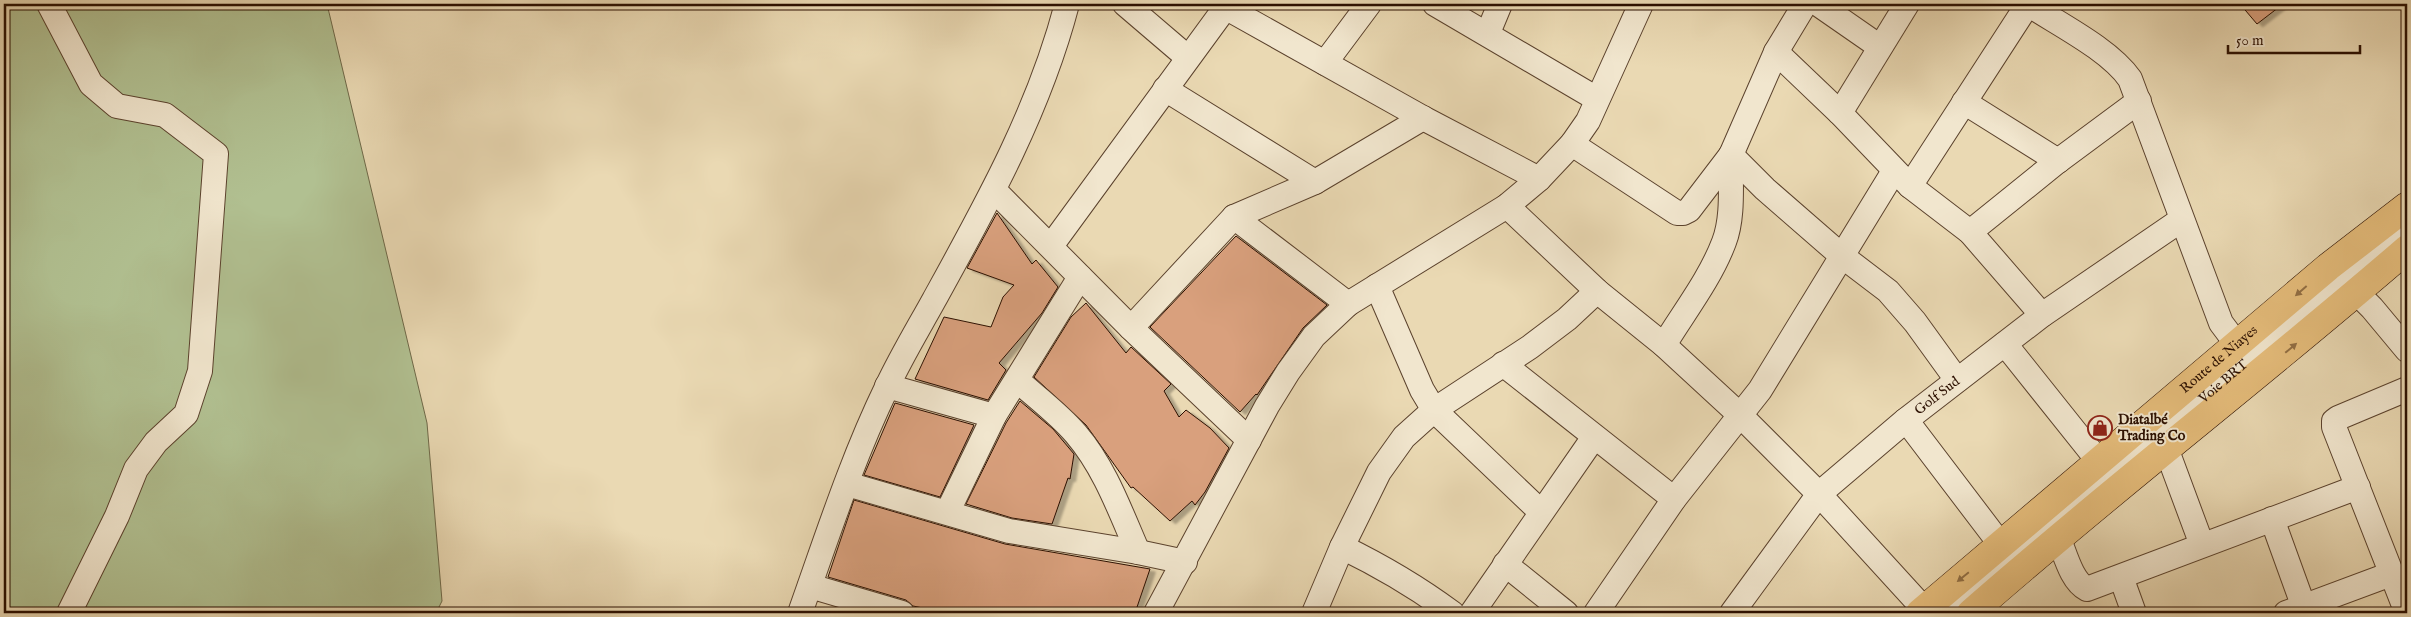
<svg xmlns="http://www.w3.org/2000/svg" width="2411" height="617" viewBox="0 0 2411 617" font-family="'IM FELL English',serif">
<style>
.green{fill:#b1c091;stroke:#6e6848}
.building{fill:#d9a07d;stroke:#2b0f00;filter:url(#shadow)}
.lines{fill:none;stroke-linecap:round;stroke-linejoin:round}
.minor-casing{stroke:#5b422d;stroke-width:26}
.major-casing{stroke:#2b0f00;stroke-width:29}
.minor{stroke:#f1e6ce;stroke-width:24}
.major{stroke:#e5bc7a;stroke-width:28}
.oneway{fill:#916e43}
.labels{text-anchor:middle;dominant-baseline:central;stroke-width:4;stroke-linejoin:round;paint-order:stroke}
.street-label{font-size:14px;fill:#2b0f00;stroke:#f1e6ce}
.poi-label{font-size:14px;font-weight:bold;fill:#2b0f00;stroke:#f1e6ce;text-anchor:start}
</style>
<defs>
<filter id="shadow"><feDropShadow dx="5.5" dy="3" stdDeviation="1" flood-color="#0004"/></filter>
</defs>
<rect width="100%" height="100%" fill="#ead9b3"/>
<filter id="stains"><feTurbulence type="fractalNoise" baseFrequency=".004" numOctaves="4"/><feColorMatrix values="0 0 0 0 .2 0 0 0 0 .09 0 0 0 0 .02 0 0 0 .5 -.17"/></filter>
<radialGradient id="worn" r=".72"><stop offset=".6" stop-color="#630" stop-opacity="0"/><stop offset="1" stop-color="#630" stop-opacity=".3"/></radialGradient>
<!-- green -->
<path class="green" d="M 4,4 L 327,4 L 427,423 L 442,601 L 436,613 L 4,613 Z"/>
<!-- building -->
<g class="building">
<path d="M 2240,4 L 2283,4 L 2257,24 Z"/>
<path d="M 997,213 L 1032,264 L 1036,260 L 1058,287 L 1042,313 L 999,363 L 1006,370 L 988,400 L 915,379 L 944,317 L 991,327 L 1003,297 L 1014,285 L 967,268 Z"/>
<path d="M 1236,236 L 1327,305 L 1303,328 L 1257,395 L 1256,394 L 1240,412 L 1150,327 Z"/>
<path d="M 1086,303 L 1126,353 L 1131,347 L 1171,384 L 1164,391 L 1179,417 L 1186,410 L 1210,428 L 1229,448 L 1205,492 L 1195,505 L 1192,501 L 1170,521 L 1133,487 L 1131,488 L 1086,425 L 1034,377 L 1071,317 Z"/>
<path d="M 1020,401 L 1053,429 L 1074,454 L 1070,479 L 1068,478 L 1052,524 L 1012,518 L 966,504 L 1006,423 Z"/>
<path d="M 895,403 L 974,425 L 940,497 L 864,475 Z"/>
<path d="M 854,500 L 1005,544 L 1150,569 L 1135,613 L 948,613 L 913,606 L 906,600 L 828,577 Z"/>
</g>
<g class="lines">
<defs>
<g id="minor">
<path d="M 49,4 L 91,84 L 117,106 L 165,115 L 216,154 L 200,371 L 186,414 L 156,442 L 136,469 L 117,516 L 69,613"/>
<path d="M 1125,4 L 1187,57"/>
<path d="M 1435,4 L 1597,99"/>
<path d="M 1818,4 L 1880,47"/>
<path d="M 2028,4 C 2058,24 2109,49 2130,79 L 2221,323 L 2248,359"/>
<path d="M 1225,7 L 1423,118 L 1539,179"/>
<path d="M 1488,33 L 1500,4"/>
<path d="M 1776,52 L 1840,113 L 1910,186 L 1970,232 L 2042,315"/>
<path d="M 1325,63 L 1369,4"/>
<path d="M 1165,89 L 1315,182"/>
<path d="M 1964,102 L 2058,161"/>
<path d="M 1840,113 L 1907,4"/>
<path d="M 1572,144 L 1677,213 L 1683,213 L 1689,210 L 1731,155 L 1776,52 L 1805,4"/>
<path d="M 1731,155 L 1765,189 L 1842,256 L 1888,291 L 1915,322 L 1957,380"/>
<path d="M 1910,186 L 2028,4"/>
<path d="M 994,190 L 1131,328 L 1249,440"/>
<path d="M 1507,206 L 1597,291 L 1664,345 L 1741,416 L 1819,494 L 1924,609"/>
<path d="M 1234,217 L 1348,304"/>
<path d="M 1970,232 L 2058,161 L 2139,101"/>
<path d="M 1051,246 L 1228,4"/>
<path d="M 2343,279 L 2372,308 L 2407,350"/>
<path d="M 1377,286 L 1422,390 L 1434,410 L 1541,512"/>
<path d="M 1131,328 L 1234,217 L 1315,182 L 1423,118"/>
<path d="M 2005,344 L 2100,463"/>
<path d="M 1664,345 C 1684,312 1710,279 1724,242 C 1734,216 1730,182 1731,155"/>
<path d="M 1503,364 L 1674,499"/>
<path d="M 1017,380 C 1036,397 1059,414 1076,434 C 1105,468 1120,511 1138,552"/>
<path d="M 887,386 L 994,416"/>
<path d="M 2407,389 L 2338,418 L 2334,421 L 2334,427 L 2407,613"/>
<path d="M 1906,420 L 2001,545"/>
<path d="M 2166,448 L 2202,545"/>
<path d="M 847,484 L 1009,531 L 1138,552 L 1185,562"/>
<path d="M 948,511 L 994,416 L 1080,277"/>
<path d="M 2272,519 L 2306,613"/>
<path d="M 2058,537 C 2065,553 2071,581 2087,589 L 2358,487"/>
<path d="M 1342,547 C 1381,566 1417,587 1452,613"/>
<path d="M 1505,564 L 1566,613"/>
<path d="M 2121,577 L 2134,613"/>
<path d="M 810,586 L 902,613"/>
<path d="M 800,613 C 827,537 852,459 887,387 C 901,357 918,329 934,300 C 987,204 1039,111 1067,4"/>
<path d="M 1156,613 L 1267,406 L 1288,372 L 1314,336 L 1348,304 L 1507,206 L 1539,179 L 1572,144 L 1588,121 L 1641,4"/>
<path d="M 1314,613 L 1342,547 L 1379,472 L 1404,437 L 1434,410 L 1530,347 L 1567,319 L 1597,291"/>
<path d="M 1472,613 L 1594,437"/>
<path d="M 1596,613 L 1674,499 L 1760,390 L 1894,171"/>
<path id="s1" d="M 1732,613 L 1819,494 L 1906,420 L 2042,315 L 2181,220"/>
<path id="s2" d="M 1949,613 L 2407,227"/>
<path d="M 2286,613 L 2391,574"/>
</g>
<g id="major">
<path id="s3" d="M 1920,613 L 2328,267 L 2407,206"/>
<path d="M 1971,613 C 2113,488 2264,373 2407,249"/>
</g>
</defs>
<!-- minor casing -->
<use href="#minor" class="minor-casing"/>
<!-- major casing -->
<use href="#major" class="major-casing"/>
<!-- minor -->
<use href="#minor" class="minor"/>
<!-- major -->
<use href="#major" class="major"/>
</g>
<!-- one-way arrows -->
<defs><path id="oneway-solid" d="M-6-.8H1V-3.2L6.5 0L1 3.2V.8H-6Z" transform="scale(1.25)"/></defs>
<g class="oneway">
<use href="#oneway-solid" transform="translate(2301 291) rotate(139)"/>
<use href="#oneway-solid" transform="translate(2291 348) rotate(-40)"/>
<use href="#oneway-solid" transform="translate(1963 577) rotate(141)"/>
</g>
<!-- icons -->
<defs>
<symbol id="shop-ring" viewBox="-11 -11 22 22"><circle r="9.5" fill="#f1e6ce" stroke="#8f2418" stroke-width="1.5"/><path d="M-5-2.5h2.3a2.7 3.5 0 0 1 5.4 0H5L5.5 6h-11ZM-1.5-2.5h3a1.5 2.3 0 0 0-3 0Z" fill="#8f2418"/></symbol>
</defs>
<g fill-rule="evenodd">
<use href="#shop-ring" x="2086" y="414" width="28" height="28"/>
</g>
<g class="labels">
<!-- street labels -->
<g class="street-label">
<text stroke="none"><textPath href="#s3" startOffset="392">Route de Niayes</textPath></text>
<text stroke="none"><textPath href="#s2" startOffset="359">Voie BRT</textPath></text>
<text stroke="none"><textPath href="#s1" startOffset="301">Golf Sud</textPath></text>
</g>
<!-- poi labels -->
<g class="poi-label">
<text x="2118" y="420">Diatalbé<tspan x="2118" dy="16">Trading Co</tspan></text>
</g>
</g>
<!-- margin -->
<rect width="2411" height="617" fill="none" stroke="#ead9b3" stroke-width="20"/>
<rect x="5" y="5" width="2401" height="607" fill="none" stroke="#2b0f00" stroke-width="2.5"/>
<rect x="10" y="10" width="2391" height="597" fill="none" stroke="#2b0f00"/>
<!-- scale -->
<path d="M2228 45v8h132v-8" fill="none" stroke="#2b0f00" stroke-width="2.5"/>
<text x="2236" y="45" font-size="15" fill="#2b0f00" stroke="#f1e6ce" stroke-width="4" paint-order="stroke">50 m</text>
<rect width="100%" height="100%" filter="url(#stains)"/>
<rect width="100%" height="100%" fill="url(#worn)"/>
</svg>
